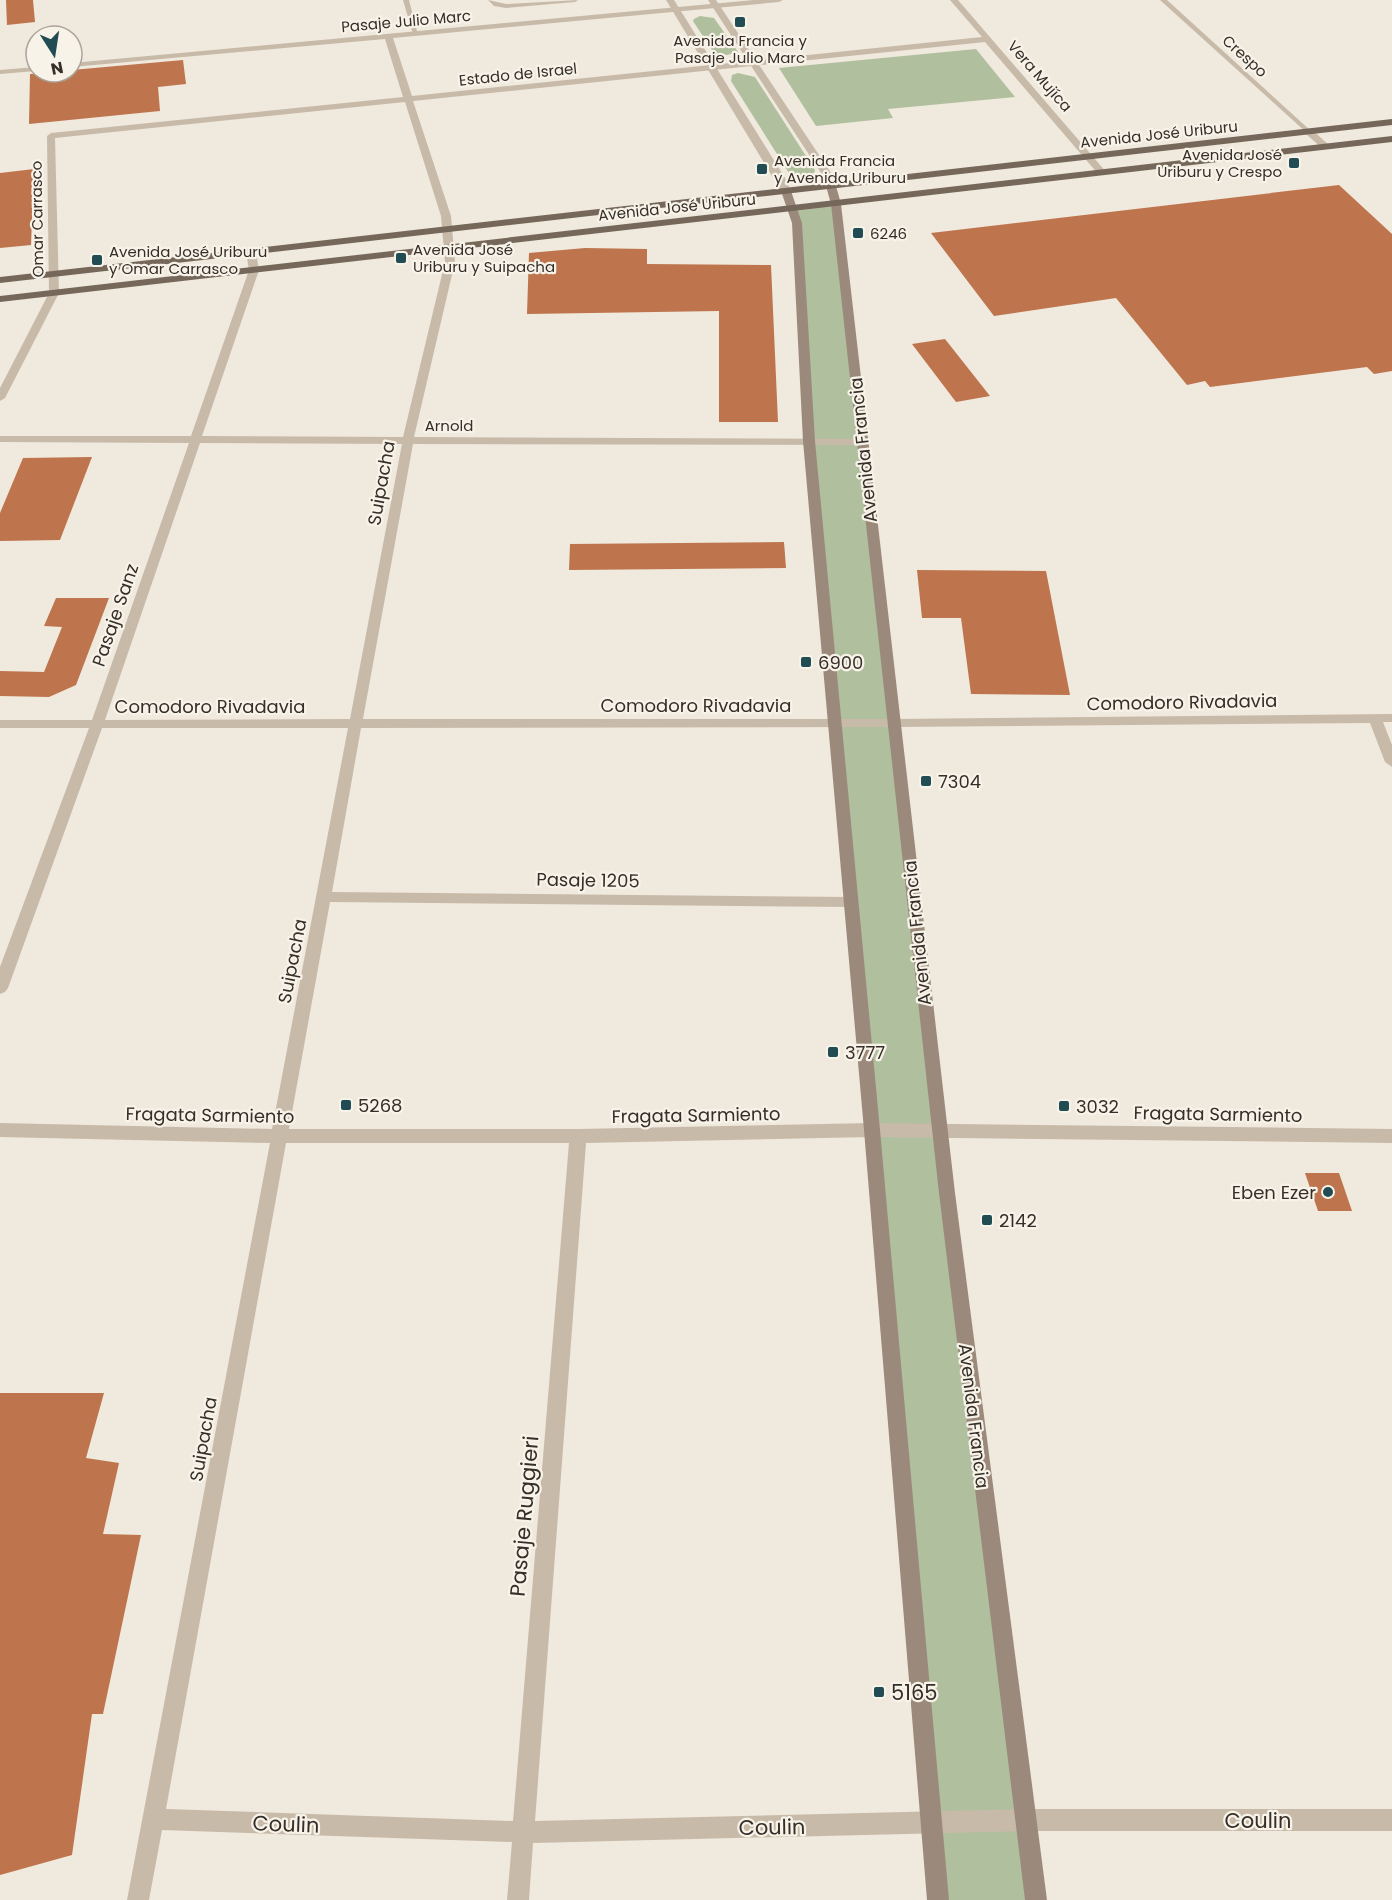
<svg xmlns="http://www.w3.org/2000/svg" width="1392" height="1900" viewBox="0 0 1392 1900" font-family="Poppins,sans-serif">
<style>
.green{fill:#b0bf9d}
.building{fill:#be744d}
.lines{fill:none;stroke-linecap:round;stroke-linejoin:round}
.service{fill:#c8baa9;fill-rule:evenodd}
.minor{fill:#c8baa9;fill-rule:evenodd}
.tertiary{fill:#c8baa9;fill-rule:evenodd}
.secondary{fill:#9b8a7b;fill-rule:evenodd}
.primary{fill:#76675b;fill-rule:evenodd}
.poi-dot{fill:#214c54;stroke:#f8f3e9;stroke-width:2}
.labels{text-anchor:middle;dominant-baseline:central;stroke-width:4.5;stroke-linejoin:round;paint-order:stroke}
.far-street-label{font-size:15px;fill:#352e29;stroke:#f8f3e9}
.far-poi-label{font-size:15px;fill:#352e29;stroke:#f8f3e9;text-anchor:start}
.street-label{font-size:18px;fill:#352e29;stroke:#f8f3e9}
.poi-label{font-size:18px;fill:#352e29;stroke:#f8f3e9;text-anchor:start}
.near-street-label{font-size:21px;fill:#352e29;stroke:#f8f3e9}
.near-poi-label{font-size:21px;fill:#352e29;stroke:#f8f3e9;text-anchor:start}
</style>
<rect width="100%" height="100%" fill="#f0e9dd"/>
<!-- green -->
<g class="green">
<path d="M 700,16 L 714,18 L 738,52 L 727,55 L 714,53 L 693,21 L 694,19 Z"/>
<path d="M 976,49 L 1015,97 L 888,109 L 893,118 L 816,126 L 779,68 Z"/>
<path d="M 738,73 L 755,77 L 815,170 L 814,173 L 802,177 L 789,173 L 731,81 L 732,75 Z"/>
<path d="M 836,204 L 1036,1900 L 938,1900 L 793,209 Z"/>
</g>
<!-- building -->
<g class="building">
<path d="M 6,0 L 33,0 L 35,22 L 7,25 Z"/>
<path d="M 183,60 L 186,84 L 158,87 L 160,111 L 29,124 L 30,74 L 72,72 L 72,70 Z"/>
<path d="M 34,169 L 31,245 L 0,248 L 0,173 Z"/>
<path d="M 1339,185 L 1392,234 L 1392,371 L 1374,374 L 1367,367 L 1210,387 L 1205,381 L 1187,385 L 1116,298 L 994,316 L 931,233 Z"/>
<path d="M 585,248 L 647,249 L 647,264 L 771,265 L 778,422 L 719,422 L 719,311 L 527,314 L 529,253 Z"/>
<path d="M 945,339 L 990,396 L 956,402 L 912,344 Z"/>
<path d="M 92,457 L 60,540 L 0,541 L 0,513 L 23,458 Z"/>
<path d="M 784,542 L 786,568 L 569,570 L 570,544 Z"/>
<path d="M 917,570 L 1046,571 L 1070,695 L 971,694 L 961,618 L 922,618 Z"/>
<path d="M 56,598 L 109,598 L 76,685 L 49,697 L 0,696 L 0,671 L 44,672 L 62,627 L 44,626 Z"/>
<path d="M 1305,1173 L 1339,1173 L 1352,1211 L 1318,1211 Z"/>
<path d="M 0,1393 L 104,1393 L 86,1458 L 119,1463 L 103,1534 L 141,1535 L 103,1714 L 92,1714 L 72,1855 L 0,1875 Z"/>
</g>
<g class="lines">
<!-- service -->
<g class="service">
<path d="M 403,0 L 409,0 L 418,35 L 413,34 Z"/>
<path d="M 488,0 L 506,4 L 578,0 L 575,2 L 506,8 L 494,6 Z"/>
<path d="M 1160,0 L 1167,0 L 1311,131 L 1311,133 L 1307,133 Z"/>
</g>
<!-- minor -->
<g class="minor">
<path d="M 754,0 L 783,0 L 779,2 L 393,38 L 412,96 L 982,37 L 950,0 L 958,0 L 1107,173 L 1099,175 L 985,42 L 413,101 L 451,216 L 455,262 L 414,437 L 862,439 L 868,442 L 862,445 L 413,444 L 363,719 L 894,719 L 1392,714 L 1392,722 L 1383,722 L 1392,745 L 1392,767 L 1385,762 L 1370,723 L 894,727 L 361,728 L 332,892 L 851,897 L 858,902 L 851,907 L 330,902 L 289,1129 L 578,1129 L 872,1123 L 1392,1129 L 1392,1143 L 872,1137 L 586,1143 L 535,1821 L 1025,1809 L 1392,1809 L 1392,1831 L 1025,1831 L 533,1843 L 529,1900 L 507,1900 L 512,1842 L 162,1830 L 149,1900 L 127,1900 L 270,1143 L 0,1137 L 0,1123 L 272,1129 L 348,728 L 102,728 L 8,988 L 5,992 L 0,994 L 0,967 L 89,728 L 0,728 L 0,720 L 92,720 L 189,443 L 0,442 L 0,436 L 191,436 L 249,270 L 246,252 L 251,249 L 256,252 L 259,270 L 202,436 L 403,437 L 445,262 L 441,216 L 405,102 L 55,138 L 59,293 L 5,398 L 0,401 L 0,388 L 49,293 L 47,136 L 51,133 L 403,97 L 385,39 L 72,67 L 72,63 ZM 200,443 L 402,444 L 350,719 L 105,720 ZM 286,1143 L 569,1143 L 513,1821 L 166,1809 Z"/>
<path d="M 36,67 L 36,71 L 0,74 L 0,70 Z"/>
<path d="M 1306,130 L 1312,130 L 1329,145 L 1329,149 L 1323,149 L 1306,134 Z"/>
</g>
<!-- tertiary -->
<g class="tertiary">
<path d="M 666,0 L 674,0 L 785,178 L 791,191 L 789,193 L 781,191 Z"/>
<path d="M 708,0 L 716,0 L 831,173 L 834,188 L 826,186 L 821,173 Z"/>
</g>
<!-- secondary -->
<g class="secondary">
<path d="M 831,183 L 836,186 L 841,204 L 955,1193 L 1047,1900 L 1025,1900 L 939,1193 L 831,204 L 826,186 Z"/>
<path d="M 786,188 L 791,191 L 802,223 L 815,441 L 880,1130 L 949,1900 L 927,1900 L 864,1130 L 803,441 L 792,223 L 781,191 Z"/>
</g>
<!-- primary -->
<g class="primary">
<path d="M 1392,119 L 1392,125 L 0,283 L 0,277 Z"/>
<path d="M 1392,136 L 1392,142 L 0,302 L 0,296 Z"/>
</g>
</g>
<!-- markers -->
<g class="poi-dot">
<rect x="734" y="16" width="12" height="12" rx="3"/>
<rect x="1288" y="157" width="12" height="12" rx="3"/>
<rect x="756" y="163" width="12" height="12" rx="3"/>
<rect x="852" y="227" width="12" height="12" rx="3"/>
<rect x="395" y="252" width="12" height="12" rx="3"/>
<rect x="91" y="254" width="12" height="12" rx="3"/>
<rect x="800" y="656" width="12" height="12" rx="3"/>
<rect x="920" y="775" width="12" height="12" rx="3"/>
<rect x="827" y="1046" width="12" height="12" rx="3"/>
<rect x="340" y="1099" width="12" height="12" rx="3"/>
<rect x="1058" y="1100" width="12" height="12" rx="3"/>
<circle cx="1328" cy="1192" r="6"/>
<rect x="981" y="1214" width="12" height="12" rx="3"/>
<rect x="873" y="1686" width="12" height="12" rx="3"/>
</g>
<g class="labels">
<!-- far-street labels -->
<g class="far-street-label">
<text transform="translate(406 21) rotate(-5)">Pasaje Julio Marc</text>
<text transform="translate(1245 56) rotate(42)">Crespo</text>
<text transform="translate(518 74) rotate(-6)">Estado de Israel</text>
<text transform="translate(1040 76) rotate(49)">Vera Mujíca</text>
<text transform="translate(1159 134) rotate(-6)">Avenida José Uriburu</text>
<text transform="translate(677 207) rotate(-6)">Avenida José Uriburu</text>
<text transform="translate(37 219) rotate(-91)">Omar Carrasco</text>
<text x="449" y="425">Arnold</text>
</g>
<!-- far-poi labels -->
<g class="far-poi-label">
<text x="740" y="40" text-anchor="middle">Avenida Francia y<tspan x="740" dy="17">Pasaje Julio Marc</tspan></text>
<text x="1282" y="154" text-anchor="end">Avenida José<tspan x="1282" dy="17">Uriburu y Crespo</tspan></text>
<text x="774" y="160">Avenida Francia<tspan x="774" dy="17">y Avenida Uriburu</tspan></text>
<text x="870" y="233">6246</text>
<text x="413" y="249">Avenida José<tspan x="413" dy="17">Uriburu y Suipacha</tspan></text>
<text x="109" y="251">Avenida José Uriburu<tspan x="109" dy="17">y Omar Carrasco</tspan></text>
</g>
<!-- street labels -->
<g class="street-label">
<text transform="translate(863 450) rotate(-96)">Avenida Francia</text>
<text transform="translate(381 483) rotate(-80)">Suipacha</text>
<text transform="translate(115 615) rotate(-71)">Pasaje Sanz</text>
<text transform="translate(1182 702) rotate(-1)">Comodoro Rivadavia</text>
<text x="696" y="705">Comodoro Rivadavia</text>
<text x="210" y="706">Comodoro Rivadavia</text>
<text transform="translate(588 880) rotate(1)">Pasaje 1205</text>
<text transform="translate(917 933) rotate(-96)">Avenida Francia</text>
<text transform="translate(292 961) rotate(-79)">Suipacha</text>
<text transform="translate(1218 1114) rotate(1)">Fragata Sarmiento</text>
<text transform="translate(210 1115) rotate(1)">Fragata Sarmiento</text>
<text transform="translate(696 1115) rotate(-1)">Fragata Sarmiento</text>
<text transform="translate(974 1416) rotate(83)">Avenida Francia</text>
<text transform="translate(203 1439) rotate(-80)">Suipacha</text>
</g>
<!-- poi labels -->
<g class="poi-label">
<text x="818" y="662">6900</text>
<text x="938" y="781">7304</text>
<text x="845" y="1052">3777</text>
<text x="358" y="1105">5268</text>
<text x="1076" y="1106">3032</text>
<text x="1316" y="1192" text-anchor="end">Eben Ezer</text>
<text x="999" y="1220">2142</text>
</g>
<!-- near-street labels -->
<g class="near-street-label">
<text transform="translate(524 1516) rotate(-85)">Pasaje Ruggieri</text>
<text x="1258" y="1820">Coulin</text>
<text transform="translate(286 1824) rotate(2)">Coulin</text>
<text transform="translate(772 1827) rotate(-1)">Coulin</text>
</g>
<!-- near-poi labels -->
<g class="near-poi-label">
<text x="891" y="1692">5165</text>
</g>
</g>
<!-- north arrow -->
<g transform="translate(54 54) rotate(168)"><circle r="28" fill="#f8f3e9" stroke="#aaa49c" stroke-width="1.5"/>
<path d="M0-4.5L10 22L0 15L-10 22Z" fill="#214c54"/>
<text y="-9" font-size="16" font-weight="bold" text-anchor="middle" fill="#352e29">N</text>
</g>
</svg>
